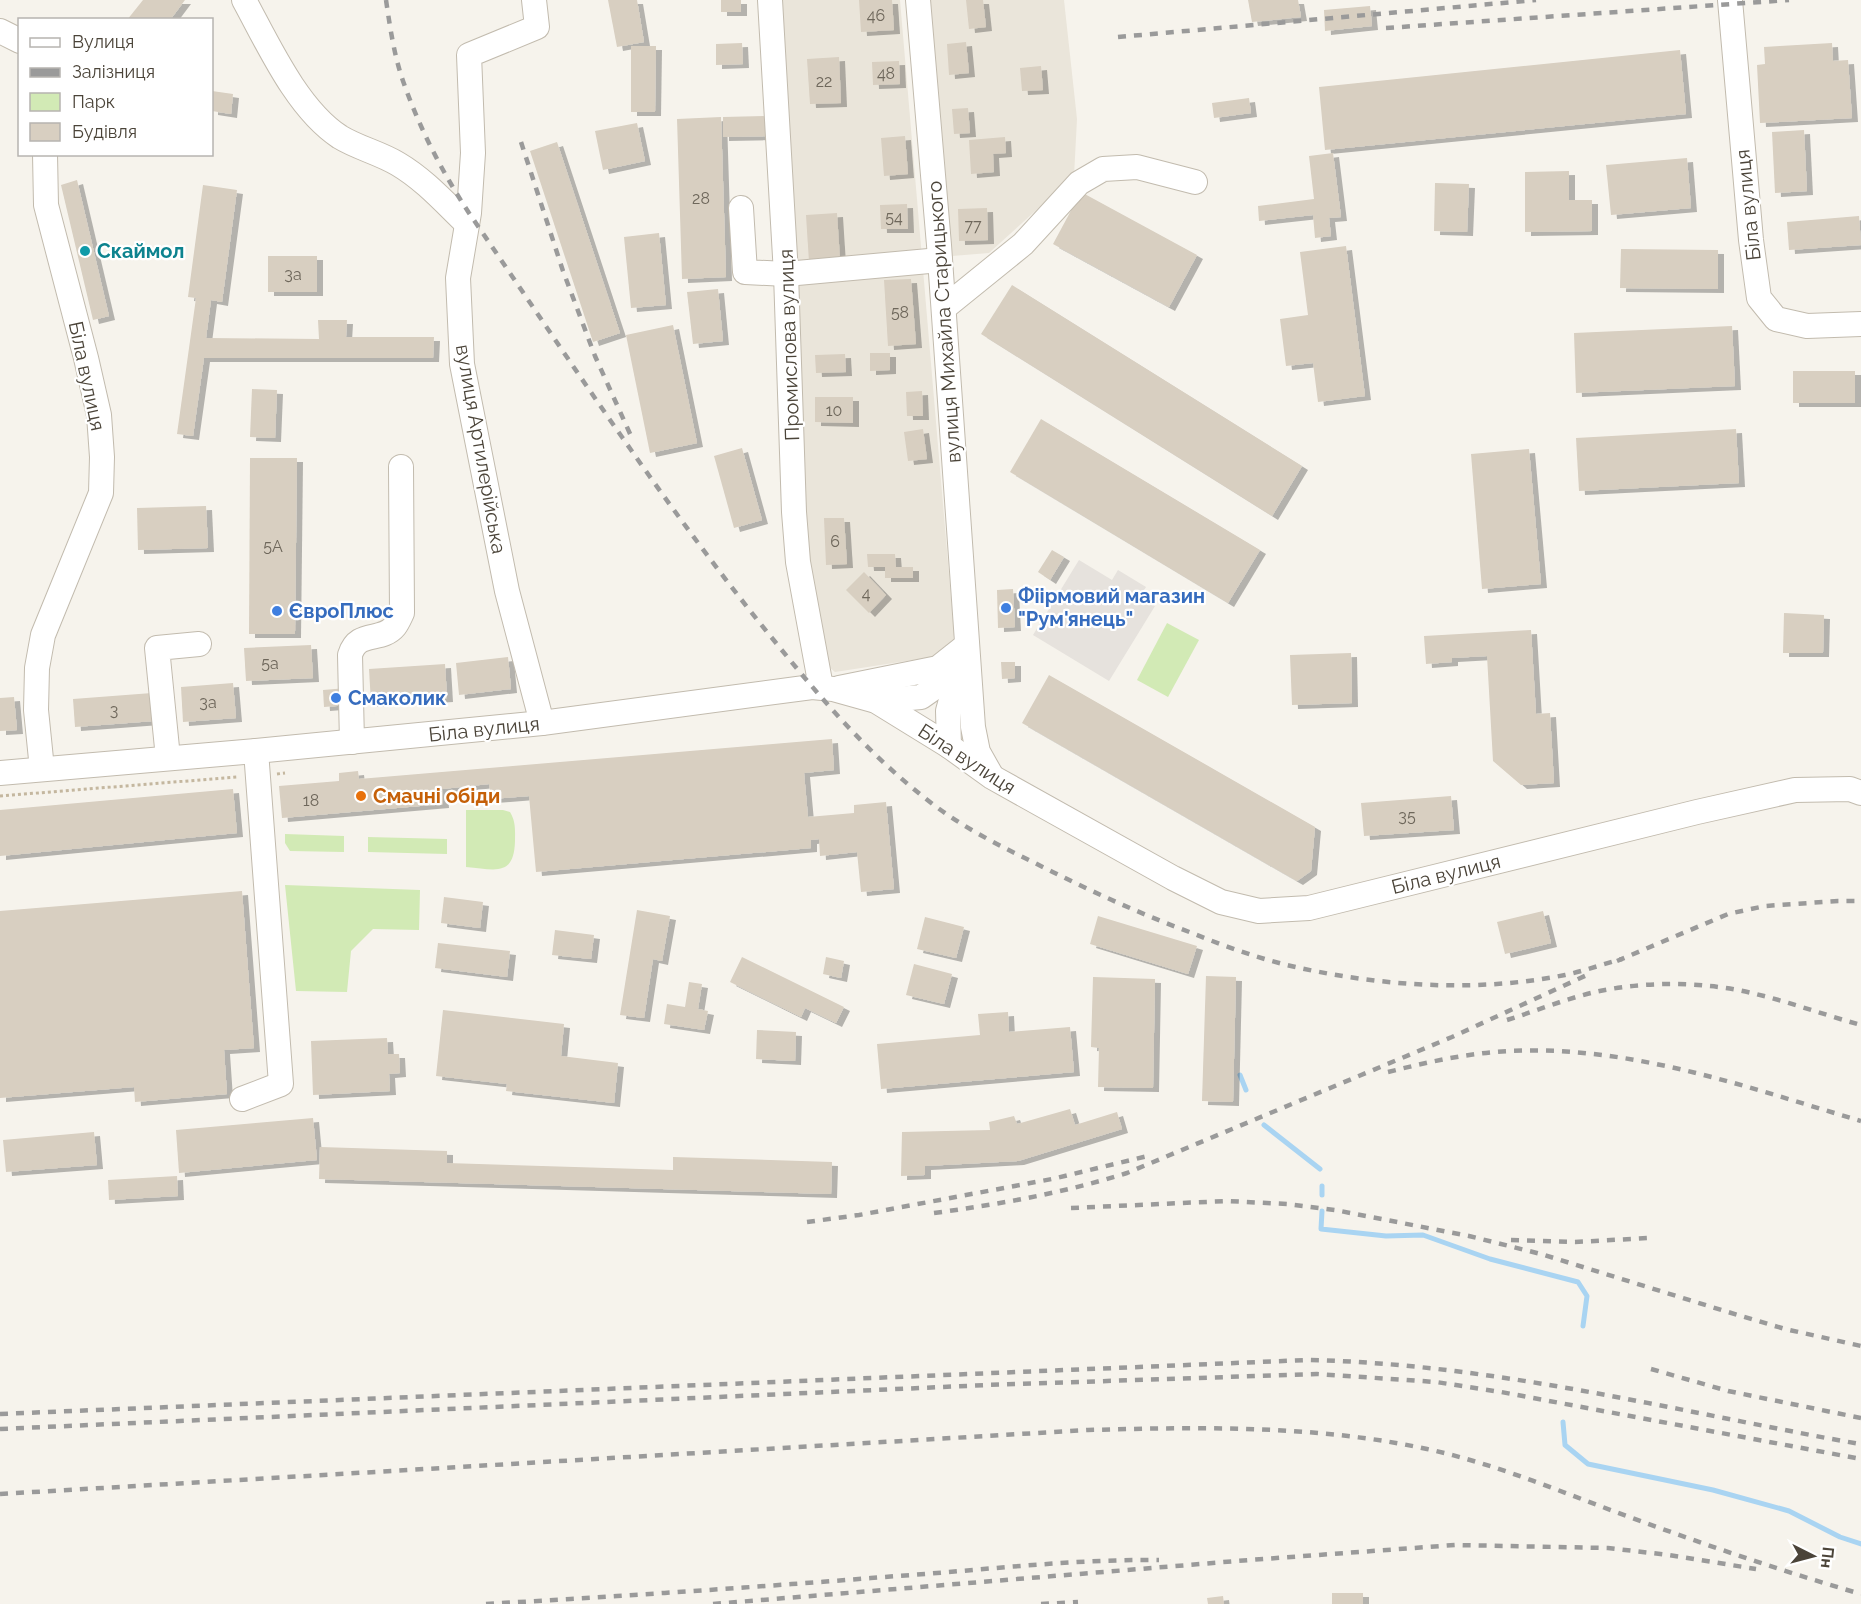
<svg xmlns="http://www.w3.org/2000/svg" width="1861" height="1604" viewBox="0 0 1861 1604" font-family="Raleway,sans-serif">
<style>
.residential{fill:#eae5da}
.industrial{fill:#e6e2dd}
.green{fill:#d2eab5}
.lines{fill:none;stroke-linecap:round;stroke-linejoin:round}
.stream{stroke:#a9d4f2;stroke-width:5}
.building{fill:#d8cfc1;filter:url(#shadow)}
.minor-casing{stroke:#c2bbae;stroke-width:26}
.path{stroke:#c4b79f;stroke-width:3;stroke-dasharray:3 3;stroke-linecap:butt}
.minor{stroke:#fff;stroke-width:24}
.rail{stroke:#9a9a9a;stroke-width:4.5;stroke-dasharray:8 8;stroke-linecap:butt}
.culture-dot{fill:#0f9aa8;stroke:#fff;stroke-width:2}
.shop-dot{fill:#3f7fe0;stroke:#fff;stroke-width:2}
.food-dot{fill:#e8710a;stroke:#fff;stroke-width:2}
.labels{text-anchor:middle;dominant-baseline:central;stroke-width:4.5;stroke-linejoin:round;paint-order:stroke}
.number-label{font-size:16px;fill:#6e675b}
.street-label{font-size:20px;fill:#4b4439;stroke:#fff}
.culture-label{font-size:20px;font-weight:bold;fill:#0d838f;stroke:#fff;text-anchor:start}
.shop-label{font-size:20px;font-weight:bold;fill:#366cbe;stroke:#fff;text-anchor:start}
.food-label{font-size:20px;font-weight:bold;fill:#c56008;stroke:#fff;text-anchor:start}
</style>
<defs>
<filter id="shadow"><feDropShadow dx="6" dy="4" stdDeviation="0" flood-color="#0004"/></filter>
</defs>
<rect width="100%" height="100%" fill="#f6f3ec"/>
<!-- residential -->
<g class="residential">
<path d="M 774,0 L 900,0 L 954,633 L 953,647 L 939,656 L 835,672 L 828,666 L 806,564 Z"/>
<path d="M 929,0 L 1064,0 L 1077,119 L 1074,176 L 989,253 L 952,256 Z"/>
</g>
<!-- industrial -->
<path class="industrial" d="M 1079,560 L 1112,580 L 1118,570 L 1146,587 L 1140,597 L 1155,606 L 1109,681 L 1033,635 Z"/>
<!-- green -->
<g class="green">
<path d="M 1167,623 L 1199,640 L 1168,697 L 1137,680 Z"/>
<path d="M 466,810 L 503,810 L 510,812 C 516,822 515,830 515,841 C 514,878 494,869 466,867 Z"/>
<path d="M 285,834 L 344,836 L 344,852 L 290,851 L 285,843 Z"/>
<path d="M 368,837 L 447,839 L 447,854 L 368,852 Z"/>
<path d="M 285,885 L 420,890 L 419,930 L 373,929 L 351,951 L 347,992 L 296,991 Z"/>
</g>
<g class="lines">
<!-- stream -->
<g class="stream">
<path d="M 1240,1075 L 1246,1090"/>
<path d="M 1264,1125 L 1320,1169"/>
<path d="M 1322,1186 L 1322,1195"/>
<path d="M 1322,1211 L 1321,1229 L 1386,1236 L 1423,1235 L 1490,1259 L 1578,1282 L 1587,1296 L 1583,1326"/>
<path d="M 1563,1422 L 1565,1445 L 1588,1464 L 1713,1490 L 1789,1511 L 1840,1537 L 1861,1544"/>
</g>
</g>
<!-- building -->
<g class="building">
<path d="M 143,0 L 185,0 L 170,20 L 127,20 Z"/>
<path d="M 608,0 L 637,0 L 644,42 L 617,47 Z"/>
<rect x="721" y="0" width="20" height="12"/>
<path d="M 859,0 L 892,0 L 894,30 L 861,32 Z"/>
<path d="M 966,0 L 983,0 L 986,27 L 969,29 Z"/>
<path d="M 1248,0 L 1298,0 L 1301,17 L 1252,22 Z"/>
<path d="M 1370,6 L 1372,26 L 1325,31 L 1324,10 Z"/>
<path d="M 966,42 L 969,73 L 949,75 L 947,44 Z"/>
<path d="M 742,43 L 743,64 L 716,65 L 716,44 Z"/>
<path d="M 1832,43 L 1833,61 L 1848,60 L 1852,118 L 1760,123 L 1757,65 L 1765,64 L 1764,47 Z"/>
<path d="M 631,46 L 656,46 L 655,112 L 631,112 Z"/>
<path d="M 1680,50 L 1686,114 L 1325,150 L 1319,87 Z"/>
<path d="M 839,57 L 841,103 L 810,104 L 807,59 Z"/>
<path d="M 899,61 L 900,84 L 873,85 L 872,62 Z"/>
<path d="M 1041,66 L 1043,90 L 1022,91 L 1020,68 Z"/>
<path d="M 212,91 L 233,94 L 231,114 L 212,111 Z"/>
<path d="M 1249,98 L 1251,113 L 1214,118 L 1212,103 Z"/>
<path d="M 968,108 L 970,133 L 954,134 L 952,109 Z"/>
<path d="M 769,116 L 770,136 L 723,137 L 723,117 Z"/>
<path d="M 721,117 L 726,277 L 682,279 L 677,119 Z"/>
<path d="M 637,123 L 645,161 L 603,170 L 595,131 Z"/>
<path d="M 1804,130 L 1807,191 L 1775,193 L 1772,132 Z"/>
<path d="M 905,136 L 908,174 L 884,176 L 881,138 Z"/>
<path d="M 1005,137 L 1006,153 L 993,154 L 994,172 L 971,174 L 969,140 Z"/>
<path d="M 557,142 L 620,333 L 593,342 L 530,151 Z"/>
<path d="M 1333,153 L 1341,217 L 1329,218 L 1331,236 L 1315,238 L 1313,215 L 1259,221 L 1258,206 L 1314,199 L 1309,156 Z"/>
<path d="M 1687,158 L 1691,208 L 1611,215 L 1606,165 Z"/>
<path d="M 1569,171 L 1569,200 L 1592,200 L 1592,231 L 1525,232 L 1525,172 Z"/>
<path d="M 77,180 L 109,316 L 93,320 L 61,185 Z"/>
<path d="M 1435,183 L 1469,184 L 1467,232 L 1434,231 Z"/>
<path d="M 203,185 L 237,190 L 222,302 L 211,300 L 206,338 L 319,339 L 318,320 L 347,320 L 346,337 L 434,337 L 433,358 L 204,358 L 193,436 L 177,434 L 196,298 L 188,297 Z"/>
<path d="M 1081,192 L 1197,255 L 1169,307 L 1053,244 Z"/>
<path d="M 907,204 L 908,229 L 881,229 L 880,205 Z"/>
<path d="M 987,208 L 988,240 L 959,241 L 958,209 Z"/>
<path d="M 837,213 L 840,260 L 809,262 L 806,215 Z"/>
<path d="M 1859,216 L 1861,245 L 1789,250 L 1787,222 Z"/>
<path d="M 659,233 L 666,305 L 631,308 L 624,237 Z"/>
<path d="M 1346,246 L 1365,396 L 1318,402 L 1313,363 L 1286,366 L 1280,319 L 1308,315 L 1300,252 Z"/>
<path d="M 1621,249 L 1718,250 L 1718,289 L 1620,288 Z"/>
<rect x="268" y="256" width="49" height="36"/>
<path d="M 911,279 L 916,344 L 888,346 L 884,280 Z"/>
<path d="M 1012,285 L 1302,466 L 1272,516 L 981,334 Z"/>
<path d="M 718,289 L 723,341 L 693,344 L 687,292 Z"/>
<path d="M 673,325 L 697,443 L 650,453 L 626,335 Z"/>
<path d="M 1732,326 L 1735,386 L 1576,393 L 1574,333 Z"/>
<path d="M 870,353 L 890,353 L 890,370 L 870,371 Z"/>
<path d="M 845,354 L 846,372 L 816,373 L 815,355 Z"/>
<rect x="1793" y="371" width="62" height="32"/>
<path d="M 252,389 L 277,390 L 275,438 L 250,437 Z"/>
<path d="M 922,391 L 923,416 L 907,416 L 906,392 Z"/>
<path d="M 815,397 L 853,397 L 853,423 L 815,422 Z"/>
<path d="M 1041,419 L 1260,550 L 1228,603 L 1010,472 Z"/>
<path d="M 923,429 L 927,459 L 908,461 L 904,432 Z"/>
<path d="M 1736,429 L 1739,483 L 1579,491 L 1576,438 Z"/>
<path d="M 742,448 L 762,520 L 734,528 L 714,456 Z"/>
<path d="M 1529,449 L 1541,584 L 1482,589 L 1471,454 Z"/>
<path d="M 250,458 L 297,458 L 295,634 L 249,634 Z"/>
<path d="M 206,506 L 208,548 L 138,550 L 137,508 Z"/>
<path d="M 824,518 L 844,518 L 847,564 L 826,565 Z"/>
<path d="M 1052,550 L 1064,557 L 1050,580 L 1038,572 Z"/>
<path d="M 867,554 L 895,554 L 896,567 L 913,567 L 913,578 L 885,578 L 885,567 L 868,567 Z"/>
<path d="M 864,572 L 886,595 L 869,613 L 846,590 Z"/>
<path d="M 1013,589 L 1015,627 L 998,628 L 997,590 Z"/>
<path d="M 1784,613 L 1824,615 L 1823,653 L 1783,653 Z"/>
<path d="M 1531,630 L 1536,714 L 1550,713 L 1554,783 L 1521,785 L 1493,761 L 1487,656 L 1452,658 L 1452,662 L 1426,664 L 1424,636 Z"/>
<path d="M 311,645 L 313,678 L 246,681 L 244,648 Z"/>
<path d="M 1351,653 L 1352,703 L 1292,705 L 1290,655 Z"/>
<path d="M 508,657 L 511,689 L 459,695 L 456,663 Z"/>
<path d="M 1001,662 L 1015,662 L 1015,678 L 1002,679 Z"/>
<path d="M 445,664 L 447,698 L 371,703 L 369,669 Z"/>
<path d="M 1049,675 L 1315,827 L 1311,871 L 1297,881 L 1022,723 Z"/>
<path d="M 233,683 L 236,718 L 183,722 L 181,687 Z"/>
<path d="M 347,688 L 349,705 L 324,707 L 323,690 Z"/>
<path d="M 152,693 L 154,721 L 75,727 L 73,699 Z"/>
<path d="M 14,697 L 17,730 L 0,731 L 0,698 Z"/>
<path d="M 832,739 L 834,770 L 804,773 L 808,817 L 854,813 L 854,805 L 886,802 L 894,889 L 861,892 L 857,852 L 820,856 L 819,839 L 811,840 L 811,848 L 536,872 L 529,796 L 491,799 L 489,784 L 442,789 L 443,804 L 282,818 L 279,786 L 339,781 L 339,773 L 358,771 L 359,779 Z"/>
<path d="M 233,789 L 237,833 L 0,856 L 0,810 Z"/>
<path d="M 1451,796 L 1454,830 L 1364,836 L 1361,803 Z"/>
<path d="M 242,891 L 254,1048 L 224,1050 L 227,1094 L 135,1102 L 134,1087 L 0,1098 L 0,911 Z"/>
<path d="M 444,897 L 483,902 L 480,928 L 441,923 Z"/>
<path d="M 637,910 L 670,916 L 662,961 L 653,959 L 644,1018 L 620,1015 Z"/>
<path d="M 1543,911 L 1551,943 L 1505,954 L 1497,922 Z"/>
<path d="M 1098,916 L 1197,946 L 1188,974 L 1090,944 Z"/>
<path d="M 925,917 L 964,927 L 956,958 L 917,949 Z"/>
<path d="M 555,930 L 594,935 L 591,959 L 552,955 Z"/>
<path d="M 438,943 L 510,951 L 507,977 L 435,968 Z"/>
<path d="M 742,957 L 844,1007 L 836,1023 L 805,1008 L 801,1017 L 730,982 Z"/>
<path d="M 826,957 L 844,961 L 841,978 L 823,974 Z"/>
<path d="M 914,964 L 952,974 L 944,1004 L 906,995 Z"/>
<path d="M 1206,976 L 1236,977 L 1233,1102 L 1202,1101 Z"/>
<path d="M 1093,977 L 1155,979 L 1153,1088 L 1098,1087 L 1099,1048 L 1091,1047 Z"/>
<path d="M 689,982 L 702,984 L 698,1009 L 708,1011 L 704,1030 L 664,1024 L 667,1004 L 685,1007 Z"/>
<path d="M 443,1010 L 564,1024 L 561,1056 L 618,1063 L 614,1103 L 506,1091 L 507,1084 L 436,1076 Z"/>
<path d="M 1008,1012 L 1009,1032 L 1070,1027 L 1074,1072 L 881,1089 L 877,1044 L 980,1035 L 978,1014 Z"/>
<path d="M 757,1030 L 796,1032 L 795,1061 L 756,1059 Z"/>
<path d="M 387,1038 L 388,1054 L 399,1054 L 400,1073 L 389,1074 L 390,1091 L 313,1095 L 311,1041 Z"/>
<path d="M 1070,1109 L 1075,1125 L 1117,1112 L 1122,1129 L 1018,1161 L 925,1166 L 925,1175 L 901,1176 L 902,1132 L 990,1130 L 989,1122 L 1014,1116 L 1017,1124 Z"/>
<path d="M 313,1118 L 317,1160 L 179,1173 L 176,1130 Z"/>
<path d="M 94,1132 L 97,1165 L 6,1172 L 3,1140 Z"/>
<path d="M 320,1147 L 447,1151 L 447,1163 L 673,1170 L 673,1157 L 832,1162 L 831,1194 L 319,1179 Z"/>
<path d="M 177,1176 L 178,1196 L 109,1200 L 108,1180 Z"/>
<rect x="1332" y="1593" width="31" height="11"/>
<path d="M 1223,1596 L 1224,1604 L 1208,1604 L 1207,1598 Z"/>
</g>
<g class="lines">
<defs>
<g id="minor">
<path d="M 244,0 C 268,44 297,109 340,137 C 358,148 380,153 398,164 C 425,180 445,203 467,224"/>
<path d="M 534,0 L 537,27 L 469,55 L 473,153 L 469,213 L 458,278 L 462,364 L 507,591 L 542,723"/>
<path d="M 770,0 L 786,274 L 794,512 L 798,562 L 821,687"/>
<path d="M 918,0 L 939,245 L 973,727 L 978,752 L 991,775"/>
<path d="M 1730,0 L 1751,240 L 1759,298 L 1776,319 L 1807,326 L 1861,324"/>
<path d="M 0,31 L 20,41"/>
<path d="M 741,208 L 745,272 L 786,274 L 940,260"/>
<path d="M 944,308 L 1023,244 L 1079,183 L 1103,169 L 1137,167 L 1195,182"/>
<path d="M 839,688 L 938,668 L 967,645"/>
<path d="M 876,701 L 921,697 L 941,683 L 958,658"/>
<path d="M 352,742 L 350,655 C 358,629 381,643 395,626 C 398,622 400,617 402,613 L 401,467"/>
<path d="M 949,746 L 948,711 L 960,667"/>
<path d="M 168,758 L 157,648 L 199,644"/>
<path d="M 42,769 L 36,710 L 37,668 L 43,635 L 101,493 L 102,457 L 99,415 L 86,358 L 46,205 L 45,154"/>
<path d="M 0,773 L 256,751 L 542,723 L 812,687 L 833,689 L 876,701 L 949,746 L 992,777 L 1173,878 L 1221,902 L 1259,911 L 1309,908 L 1697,812 L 1795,790 L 1850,789 L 1861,793"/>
<path d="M 242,1099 L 281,1084 L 256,751"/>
</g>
</defs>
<!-- minor casing -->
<use href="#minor" class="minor-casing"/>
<!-- path -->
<g class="path">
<path d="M 277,774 L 285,773"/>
<path d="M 0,796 L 237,777"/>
</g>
<!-- minor -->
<use href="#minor" class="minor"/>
<!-- rail -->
<g class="rail">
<path d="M 386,0 C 390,27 394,55 403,81 C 419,127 442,172 469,213 C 567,356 662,503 772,638 C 822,700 873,760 938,808 C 968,830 1002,847 1035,863 C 1086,889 1138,913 1192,933 C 1224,946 1257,958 1291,966 C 1379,986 1475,993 1565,975 C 1584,971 1603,964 1622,959"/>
<path d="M 1386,28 L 1789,0"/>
<path d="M 1118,37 L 1536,0"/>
<path d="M 521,142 L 563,271 L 595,356 L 631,436"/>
<path d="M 1617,961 L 1728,914 L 1765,906 L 1838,901 L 1861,901"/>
<path d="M 1507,1020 C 1536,1011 1565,999 1595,992 C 1631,984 1672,982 1709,986 C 1759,990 1813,1012 1861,1025"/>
<path d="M 1388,1072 C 1428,1062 1468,1053 1509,1051 C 1631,1045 1746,1087 1861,1121"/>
<path d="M 1071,1208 L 1227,1201 L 1287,1204 L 1335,1210 L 1469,1236 L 1541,1254 L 1728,1312 L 1785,1329 L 1861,1346"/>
<path d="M 934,1213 C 1001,1204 1063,1193 1127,1173 L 1452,1037 L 1587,975"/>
<path d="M 807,1222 L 859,1215 L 1052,1179 L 1152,1155"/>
<path d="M 1511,1240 L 1575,1242 L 1649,1238"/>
<path d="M 1651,1369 L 1728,1391 L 1861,1418"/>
<path d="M 0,1414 L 1308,1360 C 1457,1363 1603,1394 1749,1423 C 1786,1430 1823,1438 1861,1444"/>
<path d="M 0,1429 L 987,1385 L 1317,1374 L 1436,1382 L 1501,1392 L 1861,1459"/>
<path d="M 0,1494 L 1088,1430 C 1201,1427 1316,1425 1427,1449 C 1492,1463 1554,1489 1616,1512 C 1697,1542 1778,1570 1861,1594"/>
<path d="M 486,1604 C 623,1596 760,1587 897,1576 C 985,1570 1071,1559 1159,1560"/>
<path d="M 713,1604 L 1249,1560 L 1455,1545 L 1608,1548 L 1669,1555 L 1756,1569"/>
<path d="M 1041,1604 L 1078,1602"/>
</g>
</g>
<!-- markers -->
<circle class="culture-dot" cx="85" cy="251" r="6"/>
<g class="shop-dot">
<circle cx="1006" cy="608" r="6"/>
<circle cx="277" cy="611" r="6"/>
<circle cx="336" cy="698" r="6"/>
</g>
<circle class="food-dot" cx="361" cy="796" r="6"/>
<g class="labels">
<!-- number labels -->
<g class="number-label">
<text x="876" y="15">46</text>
<text x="886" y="73">48</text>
<text x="824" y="81">22</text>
<text x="701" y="198">28</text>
<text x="894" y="217">54</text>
<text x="973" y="225">77</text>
<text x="293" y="274">3а</text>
<text x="900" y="312">58</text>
<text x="834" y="410">10</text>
<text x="835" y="541">6</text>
<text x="273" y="546">5А</text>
<text x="866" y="593">4</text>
<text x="270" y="663">5а</text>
<text x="208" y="702">3а</text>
<text x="114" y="710">3</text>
<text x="311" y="800">18</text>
<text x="1407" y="816">35</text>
</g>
<!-- street labels -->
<g class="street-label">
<text transform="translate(1748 205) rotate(-96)">Біла вулиця</text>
<text transform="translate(944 322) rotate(-94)">вулиця Михайла Старицького</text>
<text transform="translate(789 345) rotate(-92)">Промислова вулиця</text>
<text transform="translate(87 376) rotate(78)">Біла вулиця</text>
<text transform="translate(481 449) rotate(80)">вулиця Артилерійська</text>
<text transform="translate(484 729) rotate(-6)">Біла вулиця</text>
<text transform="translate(967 759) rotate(33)">Біла вулиця</text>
<text transform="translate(1446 874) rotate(-14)">Біла вулиця</text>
</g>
<!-- culture labels -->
<g class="culture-label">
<text x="97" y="251">Скаймол</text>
</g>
<!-- shop labels -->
<g class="shop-label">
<text x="1018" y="596">Фіірмовий магазин<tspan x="1018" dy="23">"Рум'янець"</tspan></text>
<text x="289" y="611">ЄвроПлюс</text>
<text x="348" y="698">Смаколик</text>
</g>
<!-- food labels -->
<g class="food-label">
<text x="373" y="796">Смачні обіди</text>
</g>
</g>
<!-- legend -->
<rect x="18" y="18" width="195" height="138" fill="#ffffff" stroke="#b7b4b0" stroke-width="1.5"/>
<rect x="30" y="38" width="30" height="9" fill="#ffffff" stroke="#b7b4b0" stroke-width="1.5"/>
<text x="72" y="48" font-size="18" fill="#4b4439">Вулиця</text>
<rect x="30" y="68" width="30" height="9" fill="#9a9a9a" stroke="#b7b4b0" stroke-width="1.5"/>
<text x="72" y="78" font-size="18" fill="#4b4439">Залізниця</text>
<rect x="30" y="93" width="30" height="18" fill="#d2eab5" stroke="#b7b4b0" stroke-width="1.5"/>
<text x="72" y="108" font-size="18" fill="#4b4439">Парк</text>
<rect x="30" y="123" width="30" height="18" fill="#d8cfc1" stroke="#b7b4b0" stroke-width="1.5"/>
<text x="72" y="138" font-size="18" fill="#4b4439">Будівля</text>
<!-- north arrow -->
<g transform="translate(1813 1556) rotate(96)" stroke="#ffffff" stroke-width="4.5" paint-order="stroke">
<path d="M0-4.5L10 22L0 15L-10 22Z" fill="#4b4439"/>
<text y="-9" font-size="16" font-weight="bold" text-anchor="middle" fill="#4b4439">Пн</text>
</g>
</svg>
